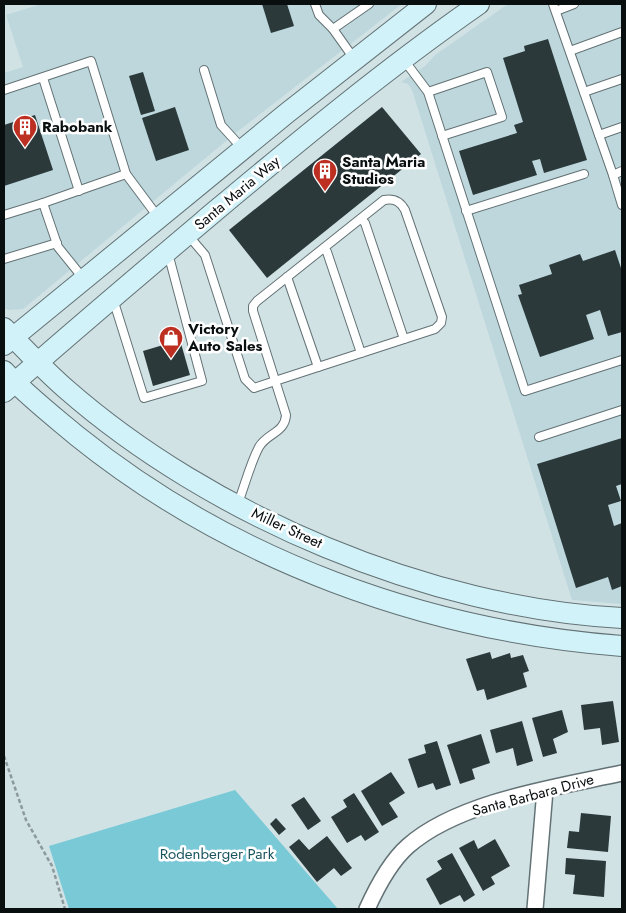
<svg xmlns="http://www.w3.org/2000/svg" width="626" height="913" viewBox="0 0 626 913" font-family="Jost,sans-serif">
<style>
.built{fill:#bdd7dc}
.green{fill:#79c9d7}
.building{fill:#2b393b}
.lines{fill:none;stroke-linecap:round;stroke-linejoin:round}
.lane-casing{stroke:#637275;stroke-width:10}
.street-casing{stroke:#637275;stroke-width:18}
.secondary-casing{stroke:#637275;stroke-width:22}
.path{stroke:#8d9a9d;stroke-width:2.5;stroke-dasharray:4 2.5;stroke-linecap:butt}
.lane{stroke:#fff;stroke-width:8}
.street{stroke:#fff;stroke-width:15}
.secondary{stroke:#d1f2f8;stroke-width:20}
.labels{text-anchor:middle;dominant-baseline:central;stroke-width:5;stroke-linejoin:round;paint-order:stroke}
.poi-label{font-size:15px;font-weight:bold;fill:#090e0f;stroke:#fff;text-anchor:start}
.street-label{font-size:15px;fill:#090e0f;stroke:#fff}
.park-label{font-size:15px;fill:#19555f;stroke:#fff}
</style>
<rect width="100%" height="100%" fill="#d1e2e5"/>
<!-- built -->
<g class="built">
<path d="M 41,4 L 402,4 L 237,132 L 23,309 L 9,310 L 4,308 L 4,73 L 23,67 L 6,15 Z"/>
<path d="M 508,4 L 622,4 L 622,604 L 572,600 L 412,90 L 408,84 L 401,82 L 425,66 L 435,55 Z"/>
</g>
<!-- green -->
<path class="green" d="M 235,790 L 338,909 L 69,909 L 49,846 Z"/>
<!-- building -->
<g class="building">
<path d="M 262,4 L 287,4 L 294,26 L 271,33 Z"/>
<path d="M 548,39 L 587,160 L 544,173 L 540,159 L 532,161 L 537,175 L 473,195 L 459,151 L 517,133 L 514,125 L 523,122 L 503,58 L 525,51 L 524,46 Z"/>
<path d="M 143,72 L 155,111 L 141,115 L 129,76 Z"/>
<path d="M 175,107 L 189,150 L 156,161 L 142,118 Z"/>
<path d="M 382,107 L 421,154 L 267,278 L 229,230 Z"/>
<path d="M 35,115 L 53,170 L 4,186 L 4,125 Z"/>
<path d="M 615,250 L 622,271 L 622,332 L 608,336 L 600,310 L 586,315 L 594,339 L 540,357 L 518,295 L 522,294 L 519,285 L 552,274 L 549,265 L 580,254 L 583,261 Z"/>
<path d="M 180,340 L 190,375 L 153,386 L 143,351 Z"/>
<path d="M 622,438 L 622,484 L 616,486 L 621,501 L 608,505 L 614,526 L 622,523 L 622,586 L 612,590 L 608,577 L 576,588 L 537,464 Z"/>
<path d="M 490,652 L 492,659 L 510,653 L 511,658 L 523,655 L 529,671 L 523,673 L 527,687 L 487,700 L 484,689 L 477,691 L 466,659 Z"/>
<path d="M 613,701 L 619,742 L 602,745 L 600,728 L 584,730 L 581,705 Z"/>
<path d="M 562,710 L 568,732 L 553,739 L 557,753 L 543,757 L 532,718 Z"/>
<path d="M 522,721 L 533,761 L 517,766 L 513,748 L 496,753 L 490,730 Z"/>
<path d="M 481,734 L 490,763 L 472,769 L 475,779 L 460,784 L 447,745 Z"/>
<path d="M 437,741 L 451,785 L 436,790 L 433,783 L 418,788 L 408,759 L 426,753 L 424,745 Z"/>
<path d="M 391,772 L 405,793 L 389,803 L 398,817 L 382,826 L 361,791 Z"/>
<path d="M 354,793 L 379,832 L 365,841 L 361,835 L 347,843 L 331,817 L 347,807 L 343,800 Z"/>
<path d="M 304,797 L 321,821 L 308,830 L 291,805 Z"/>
<path d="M 581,813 L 611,816 L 608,852 L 567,848 L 569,831 L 579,832 Z"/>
<path d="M 276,818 L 286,829 L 279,835 L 270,824 Z"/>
<path d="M 327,836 L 352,868 L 341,876 L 334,868 L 317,882 L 289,847 L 299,839 L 309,850 Z"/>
<path d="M 495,839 L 510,866 L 491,877 L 495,884 L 483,891 L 459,848 L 474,840 L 478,849 Z"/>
<path d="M 452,853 L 475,895 L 464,902 L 460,895 L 440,905 L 426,879 L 442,869 L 437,861 Z"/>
<path d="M 566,858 L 606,861 L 604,897 L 573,894 L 575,875 L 565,874 Z"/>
</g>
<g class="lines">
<defs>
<g id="lane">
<path d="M 315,4 L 319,15 L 333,29"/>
<path d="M 553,4 L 613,175"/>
<path d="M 556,11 L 574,4"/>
<path d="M 570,51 L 622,32"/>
<path d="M 355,60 L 333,29 L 369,4"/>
<path d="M 404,60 L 428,92 L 525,391 L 622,360"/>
<path d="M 204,70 L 221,125 L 242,148"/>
<path d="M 43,78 L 79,191"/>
<path d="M 4,90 L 91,61 L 126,174"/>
<path d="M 428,92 L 487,72 L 502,117 L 442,136"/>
<path d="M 584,92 L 622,79"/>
<path d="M 599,135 L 622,127"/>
<path d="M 622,171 L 613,175 L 622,205"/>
<path d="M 43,203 L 126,174 L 158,217"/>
<path d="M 466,211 L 584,174"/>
<path d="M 4,215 L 43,203 L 58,247 L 83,278"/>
<path d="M 361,219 L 365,223 L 404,339"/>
<path d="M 188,235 L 205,255 L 245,379 L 254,388 L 275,381 L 435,329 L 441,323 L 442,317 L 405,210 C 400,201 394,198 384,200 L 257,301 L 253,306 L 253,311 L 286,415 C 285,433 267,433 259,447 C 250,464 245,485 238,503"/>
<path d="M 324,248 L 327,252 L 361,353"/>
<path d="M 4,259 L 57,243"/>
<path d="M 287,277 L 318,367"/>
<path d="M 113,299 L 144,398 L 202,381 L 168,253"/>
<path d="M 539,437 L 622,410"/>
</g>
<g id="street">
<path d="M 367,909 C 376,889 391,861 408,846 C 459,801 558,787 622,773"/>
<path d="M 535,909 L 545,790"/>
</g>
<g id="secondary">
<path d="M 4,328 C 24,348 44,370 66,389 C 211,516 429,608 622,618"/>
<path d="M 4,345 L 287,113 L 426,4"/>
<path d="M 4,371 C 26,395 52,415 77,436 C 231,560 425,631 622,646"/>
<path d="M 4,392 C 73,331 143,272 214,212 C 300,140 387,68 479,4"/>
</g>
</defs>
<!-- lane casing -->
<use href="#lane" class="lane-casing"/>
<!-- street casing -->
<use href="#street" class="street-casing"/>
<!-- secondary casing -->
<use href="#secondary" class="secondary-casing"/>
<!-- path -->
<path class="path" d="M 4,756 L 26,820 L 52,866 L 65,909"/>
<!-- lane -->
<use href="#lane" class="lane"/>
<!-- street -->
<use href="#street" class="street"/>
<!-- secondary -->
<use href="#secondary" class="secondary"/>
</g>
<!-- icons -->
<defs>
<symbol id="building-pin" viewBox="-11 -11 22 30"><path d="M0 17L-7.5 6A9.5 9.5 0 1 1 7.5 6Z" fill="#bc2f21" stroke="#fff"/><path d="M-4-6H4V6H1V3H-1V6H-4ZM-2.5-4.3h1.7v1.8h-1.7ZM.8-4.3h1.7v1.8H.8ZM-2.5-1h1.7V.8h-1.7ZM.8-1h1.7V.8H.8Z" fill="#fff"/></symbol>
<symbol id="shop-pin" viewBox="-11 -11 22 30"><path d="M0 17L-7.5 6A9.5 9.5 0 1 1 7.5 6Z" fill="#bc2f21" stroke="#fff"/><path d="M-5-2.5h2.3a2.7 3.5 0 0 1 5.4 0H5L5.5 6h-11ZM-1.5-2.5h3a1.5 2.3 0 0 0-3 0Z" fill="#fff"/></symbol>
</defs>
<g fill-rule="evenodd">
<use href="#building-pin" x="11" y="113" width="28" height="38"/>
<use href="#building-pin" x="311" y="157" width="28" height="38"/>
<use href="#shop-pin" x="157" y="324" width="28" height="38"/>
</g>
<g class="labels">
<!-- poi labels -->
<g class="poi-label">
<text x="42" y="127">Rabobank</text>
<text x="342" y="162">Santa Maria<tspan x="342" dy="17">Studios</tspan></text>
<text x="188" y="329">Victory<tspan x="188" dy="17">Auto Sales</tspan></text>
</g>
<!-- street labels -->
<g class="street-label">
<text transform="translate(237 193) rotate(-40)">Santa Maria Way</text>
<text transform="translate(287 528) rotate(25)">Miller Street</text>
<text transform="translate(533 795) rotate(-15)">Santa Barbara Drive</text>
</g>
<!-- park labels -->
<g class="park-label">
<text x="217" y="854">Rodenberger Park</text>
</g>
</g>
<!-- border -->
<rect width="626" height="913" fill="none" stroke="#090e0f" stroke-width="10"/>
</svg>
